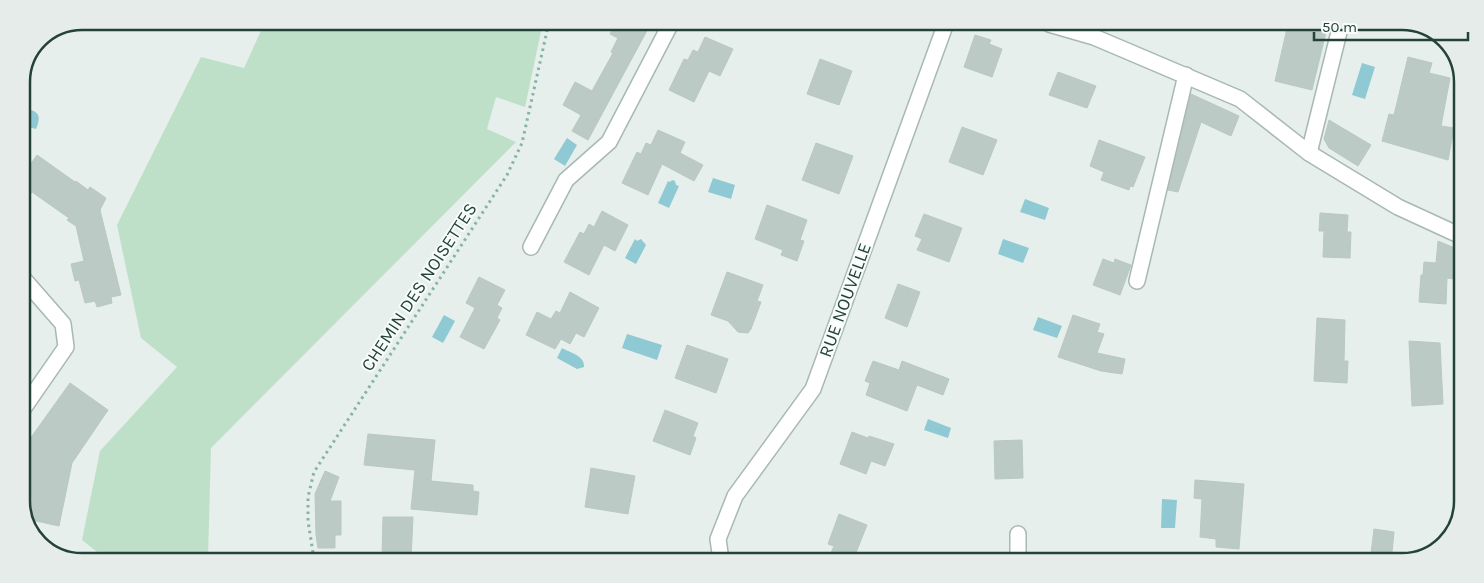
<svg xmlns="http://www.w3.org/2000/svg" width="1484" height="583" viewBox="0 0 1484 583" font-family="Karla,sans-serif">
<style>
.green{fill:#bfe0c8}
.water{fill:#8ec9d4}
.building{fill:#bbcac4;stroke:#b8c9c2}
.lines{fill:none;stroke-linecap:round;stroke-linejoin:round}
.minor-casing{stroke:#a8b8b2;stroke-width:18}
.path{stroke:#86b3a5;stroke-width:3;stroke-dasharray:2.5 4;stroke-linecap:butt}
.minor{stroke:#fff;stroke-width:15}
.labels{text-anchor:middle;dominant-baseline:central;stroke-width:4;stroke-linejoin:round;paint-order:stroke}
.street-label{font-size:18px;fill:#24423a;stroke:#f7fbf9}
.rim{fill:none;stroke:#24423a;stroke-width:2.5}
</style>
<rect width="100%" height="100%" fill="#e6efeb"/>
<!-- green -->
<path class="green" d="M 265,22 L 543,22 L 525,107 L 496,97 L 487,129 L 516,142 L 211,448 L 208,559 L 106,559 L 82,540 L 100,451 L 177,367 L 141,338 L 117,225 L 201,57 L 244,68 Z"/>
<!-- water -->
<g class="water">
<path d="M 1362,63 L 1375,67 L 1365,99 L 1352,95 Z"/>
<path d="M 21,108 C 36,110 43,113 36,129 L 21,125 Z"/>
<path d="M 567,138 L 577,145 L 565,166 L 554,159 Z"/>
<path d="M 713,178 L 735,185 L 731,199 L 708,192 Z"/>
<path d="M 672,180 L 675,181 L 676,185 L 679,186 L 669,208 L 658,203 L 668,181 L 670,182 Z"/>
<path d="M 1025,199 L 1049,208 L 1045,220 L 1020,212 Z"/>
<path d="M 635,239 L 637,241 L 641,239 L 646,245 L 636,264 L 625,258 Z"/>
<path d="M 1003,239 L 1029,248 L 1023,263 L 998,254 Z"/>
<path d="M 444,315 L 455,321 L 443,343 L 432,337 Z"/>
<path d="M 1038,317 L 1062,326 L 1057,338 L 1033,330 Z"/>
<path d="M 627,334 L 662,345 L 657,360 L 622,348 Z"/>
<path d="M 562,348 C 571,353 585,356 584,367 L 577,369 L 557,358 Z"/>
<path d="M 928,419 L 951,428 L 948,438 L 924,430 Z"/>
<path d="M 1162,499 L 1177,500 L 1175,528 L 1161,528 Z"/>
</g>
<!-- building -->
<g class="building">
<path d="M 616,23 L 651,23 L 588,140 L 572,131 L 581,115 L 563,105 L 575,82 L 592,91 L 613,53 L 611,52 L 618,38 L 610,34 Z"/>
<path d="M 1288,24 L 1328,24 L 1312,90 L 1275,81 Z"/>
<path d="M 975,35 L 991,40 L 989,44 L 1002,49 L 992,77 L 964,67 Z"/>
<path d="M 705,37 L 733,49 L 720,76 L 709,71 L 694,102 L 669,90 L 684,59 L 688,60 L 693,50 L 698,52 Z"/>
<path d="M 1408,57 L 1432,63 L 1429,73 L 1450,78 L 1441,126 L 1454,128 L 1448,160 L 1382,141 L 1389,114 L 1394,115 Z"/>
<path d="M 820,59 L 852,71 L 839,105 L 807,94 Z"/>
<path d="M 1058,72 L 1096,86 L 1087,108 L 1049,95 Z"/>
<path d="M 1191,94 L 1239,116 L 1231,136 L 1201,122 L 1178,192 L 1168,190 Z"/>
<path d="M 1329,120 L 1371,145 L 1358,166 L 1329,148 L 1324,139 Z"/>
<path d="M 962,127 L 997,140 L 983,175 L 949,162 Z"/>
<path d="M 658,130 L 685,142 L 680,153 L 703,165 L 694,181 L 662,164 L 648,195 L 622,183 L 637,152 L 641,154 L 646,143 L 651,145 Z"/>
<path d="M 1099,140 L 1145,157 L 1133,187 L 1130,186 L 1129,190 L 1101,180 L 1104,172 L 1090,166 Z"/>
<path d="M 816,143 L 853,156 L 839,194 L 802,180 Z"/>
<path d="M 37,155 L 75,182 L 76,181 L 88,190 L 90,187 L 106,198 L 100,210 L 121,295 L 111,297 L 112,303 L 97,307 L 95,301 L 85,303 L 79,280 L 75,281 L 71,264 L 84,261 L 76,226 L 67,220 L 69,218 L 32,192 L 21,207 L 21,160 L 30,165 Z"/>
<path d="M 767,205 L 807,220 L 800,240 L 804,241 L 797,261 L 781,255 L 783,250 L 755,239 Z"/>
<path d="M 602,211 L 628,225 L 615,251 L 604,245 L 589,275 L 564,262 L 580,232 L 584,234 L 589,224 L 594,227 Z"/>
<path d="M 1320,213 L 1348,215 L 1347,232 L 1351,232 L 1350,258 L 1323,257 L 1324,231 L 1319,231 Z"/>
<path d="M 924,214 L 962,228 L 949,262 L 917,250 L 922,239 L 915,236 Z"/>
<path d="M 1438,241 L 1457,249 L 1455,279 L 1447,278 L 1446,304 L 1419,302 L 1421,275 L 1423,275 L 1424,262 L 1436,263 Z"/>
<path d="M 1103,259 L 1114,263 L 1115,259 L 1131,265 L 1120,295 L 1093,285 Z"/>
<path d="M 727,272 L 763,285 L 757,301 L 761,302 L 751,329 L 748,333 L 738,332 L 728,321 L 711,315 Z"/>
<path d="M 479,277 L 505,290 L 497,305 L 502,308 L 497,318 L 500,320 L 484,349 L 460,337 L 475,308 L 466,303 Z"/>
<path d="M 898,284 L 920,292 L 907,327 L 885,318 Z"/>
<path d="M 570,292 L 599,308 L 584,337 L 576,333 L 570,344 L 561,339 L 555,349 L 526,335 L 537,312 L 551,319 L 556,311 L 560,313 Z"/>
<path d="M 1073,315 L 1100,324 L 1097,332 L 1104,334 L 1097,353 L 1125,359 L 1122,374 L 1101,371 L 1058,357 Z"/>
<path d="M 1317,318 L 1345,320 L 1344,361 L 1348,361 L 1347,383 L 1314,381 Z"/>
<path d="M 1409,341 L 1440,343 L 1443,404 L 1412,406 Z"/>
<path d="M 687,345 L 728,359 L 716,393 L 675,378 Z"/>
<path d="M 873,361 L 899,370 L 902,361 L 949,379 L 943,395 L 917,385 L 907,411 L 866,395 L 870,383 L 865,381 Z"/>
<path d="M 70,383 L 108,410 L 72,463 L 59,526 L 27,519 L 21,505 L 21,472 L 27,443 Z"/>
<path d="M 665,410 L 698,423 L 693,436 L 696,438 L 690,455 L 653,441 Z"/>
<path d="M 852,432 L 868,438 L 869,436 L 894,444 L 885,466 L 871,461 L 866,474 L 840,464 Z"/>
<path d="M 368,434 L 435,440 L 431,481 L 473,485 L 473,491 L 479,492 L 477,515 L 411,509 L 415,470 L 364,465 Z"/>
<path d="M 1022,440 L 1023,478 L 995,479 L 994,441 Z"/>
<path d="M 591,468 L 635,476 L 628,514 L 585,507 Z"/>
<path d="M 325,471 L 339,477 L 330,501 L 341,501 L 341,535 L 335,535 L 335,548 L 318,548 L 316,535 L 315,494 Z"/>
<path d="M 1195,480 L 1244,484 L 1239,549 L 1216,547 L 1216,539 L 1200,537 L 1202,499 L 1194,498 Z"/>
<path d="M 839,514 L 867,525 L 853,560 L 828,560 L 834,546 L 828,544 Z"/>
<path d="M 383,517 L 413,517 L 411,559 L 382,559 Z"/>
<path d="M 1374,529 L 1394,532 L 1391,562 L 1370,562 Z"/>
</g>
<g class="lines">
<defs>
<g id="minor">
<path d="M 1049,24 L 1094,37 L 1240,99 L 1309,153 L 1398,207 L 1461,236"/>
<path d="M 1309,153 L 1341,24"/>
<path d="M 531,247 L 566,180 L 609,142 L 671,23"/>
<path d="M 21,276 L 63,324 L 66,347 L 21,412"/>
<path d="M 1137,281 L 1186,75"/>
<path d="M 1018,534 L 1018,561"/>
<path d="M 721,560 L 718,539 L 735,496 L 813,389 L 946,23"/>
</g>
</defs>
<!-- minor casing -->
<use href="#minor" class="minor-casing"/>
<!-- path -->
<path class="path" d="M 314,559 L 308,521 L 308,497 L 314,472 L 507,175 L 522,143 L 549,22"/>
<!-- minor -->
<use href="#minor" class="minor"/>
</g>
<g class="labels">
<!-- street labels -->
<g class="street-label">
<text transform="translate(419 287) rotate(-57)">CHEMIN DES NOISETTES</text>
<text transform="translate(845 300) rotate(-70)">RUE NOUVELLE</text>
</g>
</g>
<!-- crop -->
<path d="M0 0H1484V583H0ZM82 30H1402A52 52 0 0 1 1454 82V501A52 52 0 0 1 1402 553H82A52 52 0 0 1 30 501V82A52 52 0 0 1 82 30Z" fill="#e6ecea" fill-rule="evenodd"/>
<path class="rim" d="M82 30H1402A52 52 0 0 1 1454 82V501A52 52 0 0 1 1402 553H82A52 52 0 0 1 30 501V82A52 52 0 0 1 82 30Z"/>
<!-- scale -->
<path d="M1314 32v8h154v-8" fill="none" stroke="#24423a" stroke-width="2.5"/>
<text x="1322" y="32" font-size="15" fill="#24423a" stroke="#f7fbf9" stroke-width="4" paint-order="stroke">50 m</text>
</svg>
